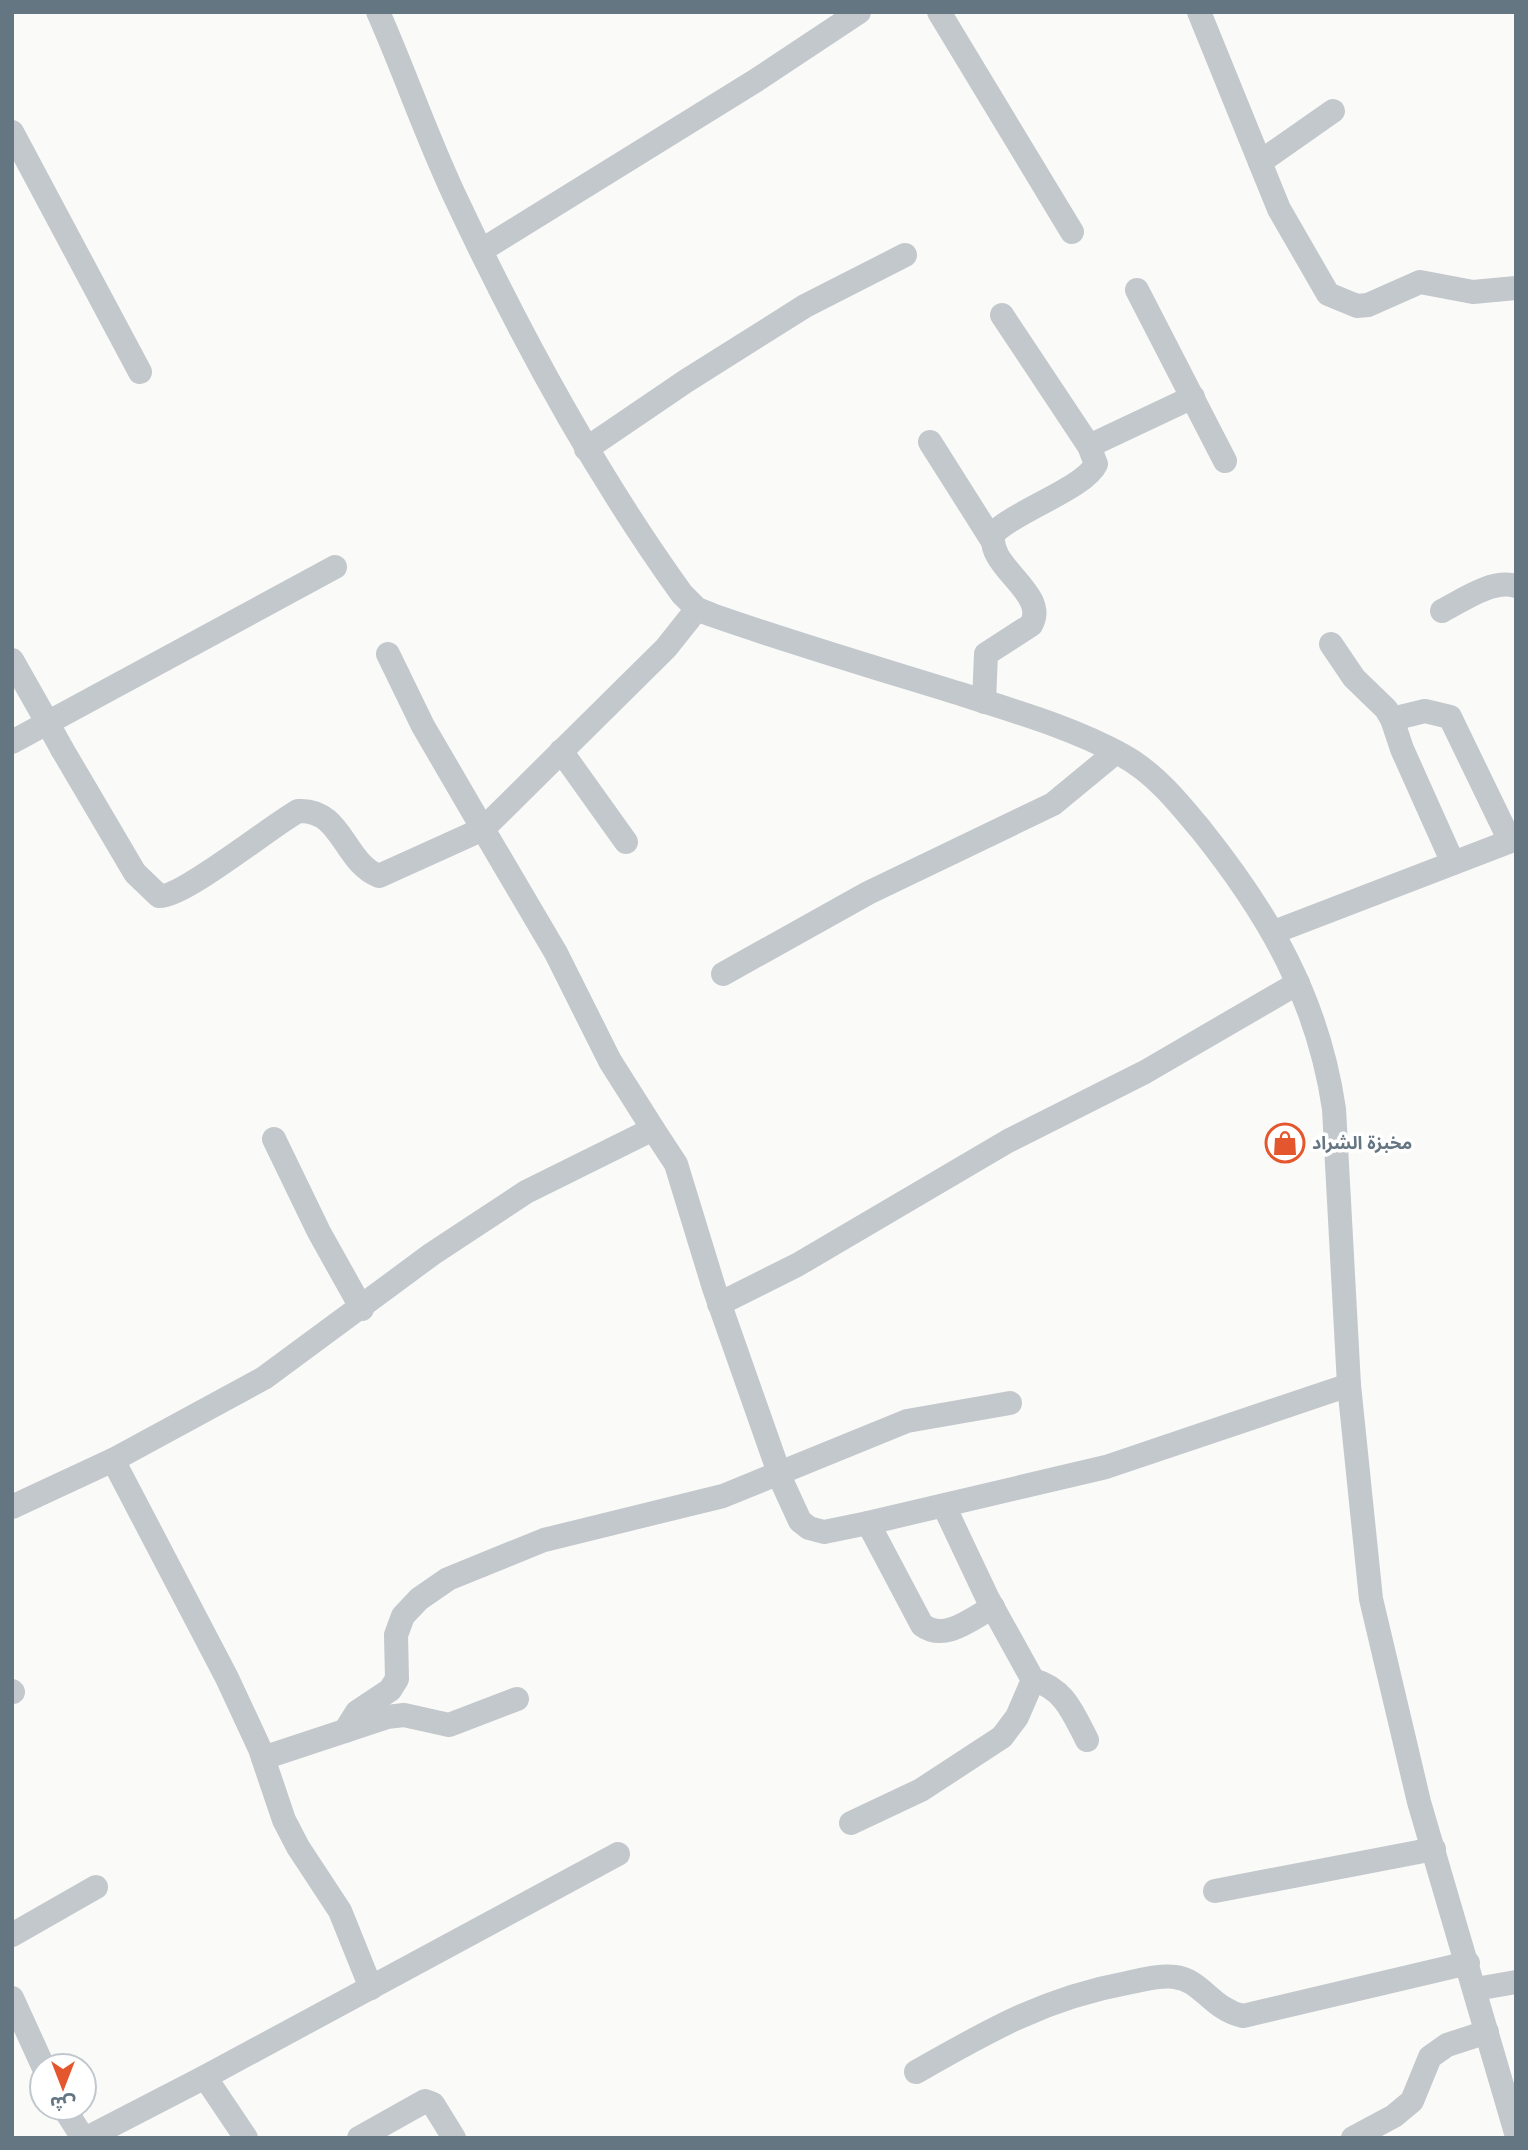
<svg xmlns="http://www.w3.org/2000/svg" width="1528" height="2150" viewBox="0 0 1528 2150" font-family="'Nunito Sans','Noto Sans Arabic',sans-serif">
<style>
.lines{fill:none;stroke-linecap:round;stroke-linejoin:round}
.minor{stroke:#c3c8cc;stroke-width:24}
.minor-bridge{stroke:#c3c8cc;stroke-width:24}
.labels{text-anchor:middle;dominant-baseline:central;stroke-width:7;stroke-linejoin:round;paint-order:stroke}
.poi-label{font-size:18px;font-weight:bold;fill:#657683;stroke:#fff;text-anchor:start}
</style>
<rect width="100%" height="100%" fill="#fafaf8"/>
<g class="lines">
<!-- minor -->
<g class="minor">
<path d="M 378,12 C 406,75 428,141 458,203 C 522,339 594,472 682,594 L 697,609 L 712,615 C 795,644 880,669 964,695 C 1017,712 1073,728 1122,755 C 1155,773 1179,803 1202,831 C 1270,916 1318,1000 1334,1109 L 1349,1385 L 1371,1599 L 1419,1802 L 1516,2133"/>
<path d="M 939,12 L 1072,232"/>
<path d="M 1199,12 L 1279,209 L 1328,294 L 1357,306 L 1368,305 L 1420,282 L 1473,292 L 1516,288"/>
<path d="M 12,132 L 140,372"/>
<path d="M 1260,162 L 1333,111"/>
<path d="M 482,250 L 755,81 L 859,12"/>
<path d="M 1137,290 L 1225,461"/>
<path d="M 930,442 L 992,540"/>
<path d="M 1089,446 L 1193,397"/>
<path d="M 586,449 L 686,381 L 805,306 L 905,255"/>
<path d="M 1442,611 C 1463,600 1492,579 1516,586"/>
<path d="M 1331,644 L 1354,678 L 1386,709 L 1392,719 L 1425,711 L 1450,717 L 1510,841"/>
<path d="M 12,660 L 46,720"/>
<path d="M 984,702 L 986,654 L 1031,625 C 1050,593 984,566 994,533 C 1015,511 1085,488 1096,464 L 1089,446 L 1002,315"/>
<path d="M 1392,719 L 1402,749 L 1453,863"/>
<path d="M 12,742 L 335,567"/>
<path d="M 62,749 L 135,873 L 159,896 C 181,899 271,826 298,811 C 342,808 344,863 379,876 L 483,829 L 423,726 L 388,654"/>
<path d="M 561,751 L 626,842"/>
<path d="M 1274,932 L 1516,839"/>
<path d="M 723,974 L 868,893 L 1053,804 L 1116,752"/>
<path d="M 653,1129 L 610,1061 L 556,953 L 483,829 L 666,648 L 697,609"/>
<path d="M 274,1139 L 319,1232 L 362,1309"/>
<path d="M 719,1304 L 797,1265 L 1008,1141 L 1145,1072 L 1298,983"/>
<path d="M 113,1460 L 227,1678 L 260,1749 L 284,1820 L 298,1847 L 340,1911 L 371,1988"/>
<path d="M 12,1507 L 113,1460 L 264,1378 L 432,1254 L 526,1192 L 653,1129 L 676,1164 L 714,1288 L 783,1484 L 800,1521 L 809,1528 L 824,1532 L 868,1523 L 1106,1467 L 1349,1385"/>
<path d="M 868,1523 L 922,1625 C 945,1642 971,1619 993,1607"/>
<path d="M 1033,1680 C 1064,1688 1073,1713 1087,1740"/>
<path d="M 12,1691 L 13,1692"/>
<path d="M 345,1731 L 357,1712 L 390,1690 L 397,1679 L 396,1635 L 403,1616 L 419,1599 L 448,1579 L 544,1540 L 723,1496 L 907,1421 L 1010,1403"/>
<path d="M 263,1758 L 387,1717 L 404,1715 L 449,1725 L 517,1699"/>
<path d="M 851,1823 L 921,1790 L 1002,1737 L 1017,1717 L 1033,1680 L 987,1597 L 944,1506"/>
<path d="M 1215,1891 L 1434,1849"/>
<path d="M 12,1935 L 96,1887"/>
<path d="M 1476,1989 L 1516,1982"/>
<path d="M 12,1998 L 43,2066"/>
<path d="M 916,2072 C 988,2031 1045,1998 1127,1983 C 1142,1980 1160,1975 1175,1977 C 1202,1980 1211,2009 1243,2016 L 1468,1963"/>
<path d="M 205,2077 L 246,2138"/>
<path d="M 64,2108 L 83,2138"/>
<path d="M 87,2138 L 205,2077 L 618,1854"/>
<path d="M 359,2138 L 425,2101 L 433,2104 L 454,2138"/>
<path d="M 1353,2138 L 1394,2116 L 1412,2101 L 1430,2057 L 1447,2045 L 1487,2032"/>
</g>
<!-- minor-bridge -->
<path class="minor-bridge" d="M 46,720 L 62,749"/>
</g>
<!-- icons -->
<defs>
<symbol id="shop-ring" viewBox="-11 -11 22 22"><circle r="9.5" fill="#fff" stroke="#e4572e" stroke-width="1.5"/><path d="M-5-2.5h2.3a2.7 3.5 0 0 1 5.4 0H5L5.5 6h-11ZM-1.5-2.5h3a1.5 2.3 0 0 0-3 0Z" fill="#e4572e"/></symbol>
</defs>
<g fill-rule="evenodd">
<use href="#shop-ring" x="1263" y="1121" width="44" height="44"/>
</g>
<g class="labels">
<!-- poi labels -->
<g class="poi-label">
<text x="1312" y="1143">مخبزة الشراد</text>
</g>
</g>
<!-- border -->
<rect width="1528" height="2150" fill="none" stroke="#657683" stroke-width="28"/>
<!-- north arrow -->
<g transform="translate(63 2087) rotate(180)"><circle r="33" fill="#ffffff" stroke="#c1c8cd" stroke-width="2"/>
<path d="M0-5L12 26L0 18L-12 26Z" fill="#e4572e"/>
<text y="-10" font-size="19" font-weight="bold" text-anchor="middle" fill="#657683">ش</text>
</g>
</svg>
